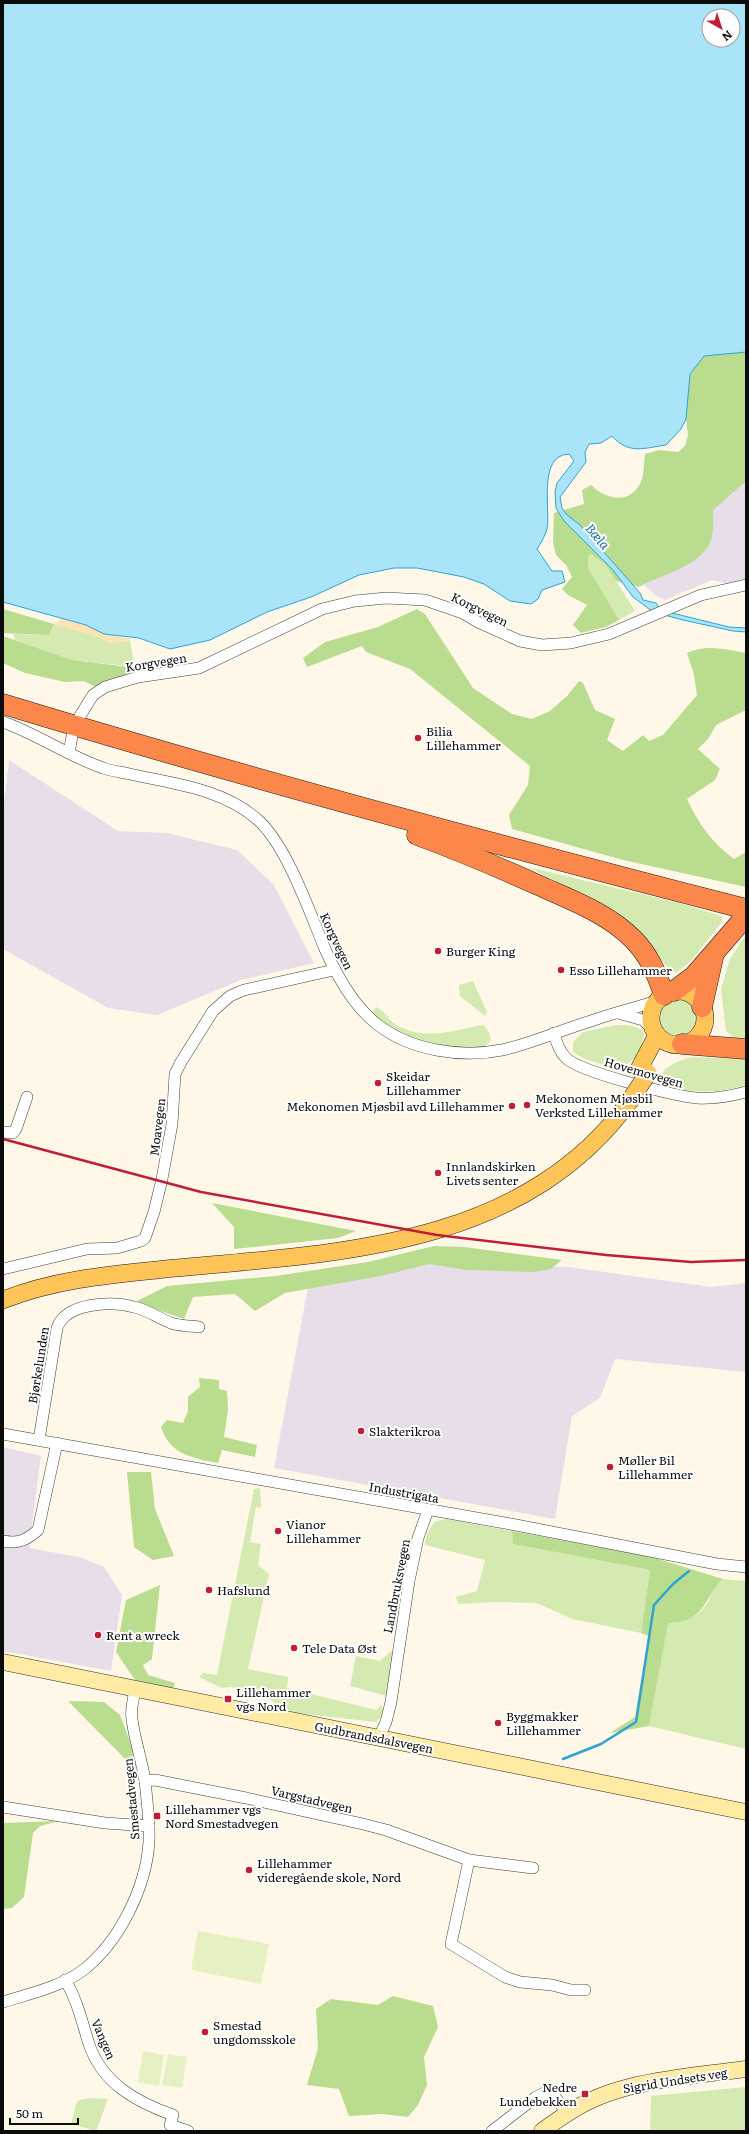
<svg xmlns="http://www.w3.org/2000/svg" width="749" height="2134" viewBox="0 0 749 2134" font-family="Literata,serif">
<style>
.industrial{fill:#e8deea}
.green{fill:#d5eab1}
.forest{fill:#badc8f}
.sand{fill:#fde4b2}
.pitch{fill:#e6f1c3}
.water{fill:#aae4f9;stroke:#2ea3d3;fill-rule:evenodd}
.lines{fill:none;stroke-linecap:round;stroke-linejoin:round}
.stream{stroke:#2ea3d3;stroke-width:2.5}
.street-casing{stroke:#3e3e3e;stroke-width:12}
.secondary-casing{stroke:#2d2d2d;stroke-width:17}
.primary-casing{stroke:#1c1c1c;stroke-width:18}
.highway-casing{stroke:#1c1c1c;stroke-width:21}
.street{stroke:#fff;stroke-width:11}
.secondary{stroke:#ffeba3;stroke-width:16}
.primary{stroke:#ffc458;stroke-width:17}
.highway{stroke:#fb874a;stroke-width:20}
.rail{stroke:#c01e37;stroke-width:2.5}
.primary-bridge-casing{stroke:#1c1c1c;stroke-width:18;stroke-linecap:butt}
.primary-bridge{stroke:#ffc458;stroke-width:17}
.poi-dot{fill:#c01e37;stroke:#fff;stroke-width:1.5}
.labels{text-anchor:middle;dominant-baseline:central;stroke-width:4;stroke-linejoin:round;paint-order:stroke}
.street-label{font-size:12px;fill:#0b0b0b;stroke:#fff}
.poi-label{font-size:12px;fill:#0b0b0b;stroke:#fff;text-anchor:start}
.water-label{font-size:13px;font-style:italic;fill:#1071a0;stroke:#fff}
</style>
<rect width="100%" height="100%" fill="#fff8e8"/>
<!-- industrial -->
<g class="industrial">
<path d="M 746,417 L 746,579 L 728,584 L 712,580 L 665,600 L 655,595 L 640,581 Z"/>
<path d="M 9,760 L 118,831 L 167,833 L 237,850 L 274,885 L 314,963 L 241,980 L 157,1015 L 108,1008 L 3,949 L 3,811 Z"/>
<path d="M 430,1262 L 569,1267 L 711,1287 L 746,1283 L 746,1372 L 615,1359 L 600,1398 L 572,1416 L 555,1519 L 274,1468 L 308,1287 Z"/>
<path d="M 3,1447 L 41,1456 L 29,1548 L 79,1557 L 104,1567 L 122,1595 L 111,1671 L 3,1651 Z"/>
</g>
<!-- green -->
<g class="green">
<path d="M 592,554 L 606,565 L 635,611 L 619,620 L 615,616 L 588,568 L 588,557 Z"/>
<path d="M 54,624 L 99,637 L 110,643 L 130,641 L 135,667 L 72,660 L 15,640 L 13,634 L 49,635 Z"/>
<path d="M 528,867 L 679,903 L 722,916 L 722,922 L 690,962 L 676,973 L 669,969 L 636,930 L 598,903 Z"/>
<path d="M 746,935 L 746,1043 L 740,1043 L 726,1031 L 721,989 L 730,959 Z"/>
<path d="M 473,981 L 487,1012 L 485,1016 L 460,996 L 459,985 Z"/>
<circle cx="678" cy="1018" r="18"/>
<path d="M 376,1007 C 384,1010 388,1019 395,1024 C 425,1042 452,1030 483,1025 L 489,1032 L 491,1040 L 485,1047 C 439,1051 410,1041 373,1016 L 373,1011 Z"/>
<path d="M 616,1025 L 628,1025 L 642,1029 L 644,1036 L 638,1055 L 620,1071 L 583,1058 L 573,1052 L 573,1042 L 583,1032 Z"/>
<path d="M 693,1057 L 746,1059 L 746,1085 C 719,1094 683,1094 657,1082 C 663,1066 678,1060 693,1057 Z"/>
<path d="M 260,1488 L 261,1508 L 256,1507 L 250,1542 L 261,1544 L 258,1565 L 269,1574 L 248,1669 L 288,1677 L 287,1688 L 376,1710 L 381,1705 L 384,1714 L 376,1722 L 295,1713 L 278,1706 L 267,1697 L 242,1692 L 231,1687 L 222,1688 L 199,1677 L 203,1673 L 217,1675 L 254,1489 Z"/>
<path d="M 446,1519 L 512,1531 L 513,1544 L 650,1570 L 641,1633 L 572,1619 L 537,1603 L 497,1602 L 458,1604 L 456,1597 L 477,1591 L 485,1560 L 425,1545 L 426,1536 L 434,1522 Z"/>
<path d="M 723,1579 L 746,1581 L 746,1749 L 649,1726 L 668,1624 C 681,1621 695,1619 704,1608 C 712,1598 711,1589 723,1579 Z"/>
<path d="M 391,1651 L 395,1655 L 389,1692 L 386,1696 L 350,1686 L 356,1656 L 380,1661 Z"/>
<path d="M 746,2087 L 746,2131 L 650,2131 L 651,2096 Z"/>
<path d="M 89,2098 L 108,2099 L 96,2131 L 71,2124 L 77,2101 Z"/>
</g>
<!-- forest -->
<g class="forest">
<path d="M 746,352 L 746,481 L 713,510 C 713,518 714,528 712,536 C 706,566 661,574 639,587 L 616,581 L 606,565 L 591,554 L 588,557 L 588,568 L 619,620 L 606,627 L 581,633 L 573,625 L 587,605 L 568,595 L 562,589 L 572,577 L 566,565 L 556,555 L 553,542 L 554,513 L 584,504 L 582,490 L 591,485 C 607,501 633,505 642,479 C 644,472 644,462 645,454 L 659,450 L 678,452 L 685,446 L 688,435 L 686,419 L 690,374 L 704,356 Z"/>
<path d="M 3,609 L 54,624 L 49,635 L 3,633 Z"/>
<path d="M 417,609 L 425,614 L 473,688 L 512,714 L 532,719 L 550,711 L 567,696 L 579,681 L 583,683 L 595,710 L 615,719 L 607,740 L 623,751 L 643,735 L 649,741 L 663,735 L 697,695 L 694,675 L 687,653 C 705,644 726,649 746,653 L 746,710 L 716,725 L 708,739 L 698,749 L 720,769 L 715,780 L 687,799 C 698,823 712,843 734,859 L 746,852 L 746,887 L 623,860 L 512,829 L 509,815 L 528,785 L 530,766 L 410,669 L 366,652 L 362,646 L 307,667 L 303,658 L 325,642 L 378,627 Z"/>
<path d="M 3,636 L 72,660 L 145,669 L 147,678 L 105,692 L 84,681 L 65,682 L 25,673 L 3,663 Z"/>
<path d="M 212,1203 L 356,1231 L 338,1238 L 234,1249 L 234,1227 Z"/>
<path d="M 434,1246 L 464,1247 L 562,1260 L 551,1269 L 535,1272 L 467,1270 L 429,1264 L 381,1276 L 285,1293 L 255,1311 L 235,1294 L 193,1297 L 184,1319 L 135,1302 L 167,1286 L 275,1276 L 368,1262 Z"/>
<path d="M 199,1378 L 219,1380 L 219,1389 L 227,1391 L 228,1410 L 224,1437 L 257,1445 L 255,1457 L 222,1450 L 218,1463 C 193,1458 170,1455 161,1427 L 167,1420 L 183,1423 L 188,1411 L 188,1397 L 200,1387 Z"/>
<path d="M 127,1472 L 151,1472 L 155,1509 L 174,1556 L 153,1560 L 134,1547 Z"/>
<path d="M 512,1531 L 652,1557 L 723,1579 C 709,1591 707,1610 689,1619 C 683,1622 674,1622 668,1624 L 649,1726 L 610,1733 L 635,1717 L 649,1636 L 641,1633 L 650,1570 L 513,1544 Z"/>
<path d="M 160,1585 L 152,1659 L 143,1665 L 148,1675 L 175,1683 L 173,1689 L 135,1680 L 116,1652 L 126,1600 Z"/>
<path d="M 68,1701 L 104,1702 L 120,1715 L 138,1763 L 135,1769 Z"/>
<path d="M 59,1821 L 40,1826 L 33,1833 L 24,1897 L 12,1908 L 3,1909 L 3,1823 Z"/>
<path d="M 393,1996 L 433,2006 L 438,2027 L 424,2057 L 427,2085 L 418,2105 L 408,2117 L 382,2114 L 349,2116 L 339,2089 L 307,2085 L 318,2048 L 316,2009 L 331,1999 L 378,2005 Z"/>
</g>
<!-- sand -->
<path class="sand" d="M 62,619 C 69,621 80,621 87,625 C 101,633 112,637 129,638 L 130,641 L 110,643 L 99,637 L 54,624 Z"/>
<!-- pitch -->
<g class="pitch">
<path d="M 198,1931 L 269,1944 L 261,1984 L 191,1970 Z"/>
<path d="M 143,2051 L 164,2055 L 159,2086 L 138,2082 Z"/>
<path d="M 168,2054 L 187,2057 L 182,2088 L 162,2085 Z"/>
</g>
<!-- water -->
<path class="water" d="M 3,3 L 746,3 L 746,352 L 704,356 L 690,374 L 686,419 L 681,429 L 666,445 C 644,448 629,455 612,436 L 601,443 L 589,444 L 585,452 L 586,462 L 560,497 L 562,508 L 566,514 L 580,525 L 640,593 L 643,600 L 656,603 L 659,608 L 668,612 L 729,627 L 746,628 L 746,632 L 733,631 L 683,620 L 653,612 L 633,597 L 613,570 L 564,521 L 556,508 L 555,492 L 557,483 L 574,461 L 569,454 C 537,455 551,512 547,529 C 545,536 541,543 537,549 L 552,571 L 562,571 L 565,582 L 542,590 L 538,599 L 531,604 L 510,601 L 484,584 L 464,577 L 417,568 L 394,568 L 359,575 L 311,597 L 267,612 L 210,640 L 170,649 L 139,638 L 104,634 L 86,625 L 3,602 ZM 709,16 L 733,16 L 733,40 L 709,40 Z"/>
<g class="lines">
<!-- stream -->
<path class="stream" d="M 563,1759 L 601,1744 L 636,1722 L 654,1605 L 673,1584 L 689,1571"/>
<defs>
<g id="street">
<path d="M 80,716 L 93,695 L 105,687 L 138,677 L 199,668 L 322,609 L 355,601 L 386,598 L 425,600 L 463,613 L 478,622 L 520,641 L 542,645 L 571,643 L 609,634 L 701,595 L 746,585"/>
<path d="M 3,722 C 37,734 68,756 103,768 C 111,771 121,772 130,774 C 174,784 224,789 258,820 C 287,846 310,913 325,949 C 337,976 354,1007 378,1025 C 412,1051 462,1058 502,1050 C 533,1043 561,1030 591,1021 C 613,1013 635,1008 657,1001"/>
<path d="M 69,753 L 72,736"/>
<path d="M 618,1013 L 643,1020 L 655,1031"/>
<path d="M 554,1033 C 557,1043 559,1051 566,1058 C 580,1072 675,1096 697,1098 C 713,1099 731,1096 746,1092"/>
<path d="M 3,1132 L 13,1133 L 16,1129 L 27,1097"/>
<path d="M 3,1269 L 87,1249 L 117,1248 L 141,1241 L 145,1238 L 154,1212 L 162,1179 L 172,1124 L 175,1074 L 181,1062 L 213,1011 L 230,996 L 244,990 L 334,970"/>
<path d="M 3,1434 L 516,1525 L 717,1564 L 746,1567"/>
<path d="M 39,1440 L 57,1328 C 66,1302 112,1301 134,1307 C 148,1310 158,1318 171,1323 C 180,1326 190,1326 199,1327"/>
<path d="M 3,1541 C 18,1544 27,1540 38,1530 L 57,1443"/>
<path d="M 379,1737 L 386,1722 L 391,1702 L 409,1581 L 418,1538 L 428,1510"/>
<path d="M 145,1781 L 155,1780 L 246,1798 L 363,1824 L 386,1830 L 469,1860 L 533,1868"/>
<path d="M 3,1807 L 105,1823 L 149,1826"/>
<path d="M 469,1860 L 451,1944 L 505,1977 L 520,1982 L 552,1985 L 571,1990 L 585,1990"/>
<path d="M 65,1980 C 77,1999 82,2022 89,2044 C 102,2083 136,2102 173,2115 L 170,2125 L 188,2131"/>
<path d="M 3,2002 C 29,1994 60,1987 82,1971 C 119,1943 146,1888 149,1842 C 150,1822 147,1801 145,1781 C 142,1760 134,1738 132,1719 C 130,1708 134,1699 135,1689"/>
<path d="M 492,2131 L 536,2097 L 546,2092 L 556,2098 L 567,2113"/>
</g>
<g id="secondary">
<path d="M 3,1662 L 746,1812"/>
<path d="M 542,2131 C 559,2119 575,2107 594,2099 C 635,2080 700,2075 746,2069"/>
</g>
<g id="primary">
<circle cx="678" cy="1018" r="27"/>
<path d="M 639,1069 L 657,1035"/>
<path d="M 3,1300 C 57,1278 118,1274 176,1268 C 340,1253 522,1247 629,1102"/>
</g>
<g id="highway">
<path d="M 3,704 C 249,779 497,845 746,909"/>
<path d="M 417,835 C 458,850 498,867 538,885 C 571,900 607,913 633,939 C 649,955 657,974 664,995"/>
<path d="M 674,991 L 694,976 L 746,916"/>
<path d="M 702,1007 L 713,958"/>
<path d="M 682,1044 L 746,1049"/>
</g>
</defs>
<!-- street casing -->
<use href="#street" class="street-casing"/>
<!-- secondary casing -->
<use href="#secondary" class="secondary-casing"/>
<!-- primary casing -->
<use href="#primary" class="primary-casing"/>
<!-- highway casing -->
<use href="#highway" class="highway-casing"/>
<!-- street -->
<use href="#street" class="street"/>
<!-- secondary -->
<use href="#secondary" class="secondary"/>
<!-- primary -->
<use href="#primary" class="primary"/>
<!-- highway -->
<use href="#highway" class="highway"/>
<!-- rail -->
<path class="rail" d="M 3,1139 L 201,1192 L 437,1235 L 606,1255 L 691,1262 L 746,1260"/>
<defs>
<path id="primary-bridge" d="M 629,1102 L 648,1073"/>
</defs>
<!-- primary-bridge casing -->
<use href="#primary-bridge" class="primary-bridge-casing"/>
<!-- primary-bridge -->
<use href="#primary-bridge" class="primary-bridge"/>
</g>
<!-- markers -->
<g class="poi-dot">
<circle cx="418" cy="738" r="4"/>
<circle cx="438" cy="951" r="4"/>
<circle cx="561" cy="970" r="4"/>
<circle cx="378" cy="1083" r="4"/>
<circle cx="527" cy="1105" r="4"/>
<circle cx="512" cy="1106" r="4"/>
<circle cx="438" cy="1173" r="4"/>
<circle cx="361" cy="1431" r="4"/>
<circle cx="610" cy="1467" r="4"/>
<circle cx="278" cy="1531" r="4"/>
<circle cx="209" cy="1590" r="4"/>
<circle cx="98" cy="1635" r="4"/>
<circle cx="294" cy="1648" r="4"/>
<rect x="224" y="1695" width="8" height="8" rx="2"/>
<circle cx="498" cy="1723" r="4"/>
<rect x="153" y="1812" width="8" height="8" rx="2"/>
<circle cx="249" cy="1870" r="4"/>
<circle cx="205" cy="2032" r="4"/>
<rect x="581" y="2090" width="8" height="8" rx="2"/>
</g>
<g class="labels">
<!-- street labels -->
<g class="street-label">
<text transform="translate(480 609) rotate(26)">Korgvegen</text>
<text transform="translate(156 662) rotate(-9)">Korgvegen</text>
<text transform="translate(337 941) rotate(65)">Korgvegen</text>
<text transform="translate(644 1072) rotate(16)">Hovemovegen</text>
<text transform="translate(157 1127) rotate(-83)">Moavegen</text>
<text transform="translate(38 1365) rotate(-81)">Bjørkelunden</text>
<text transform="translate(404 1492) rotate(10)">Industrigata</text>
<text transform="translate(396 1586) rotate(-79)">Landbruksvegen</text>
<text transform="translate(374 1737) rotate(11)">Gudbrandsdalsvegen</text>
<text transform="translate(131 1799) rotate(-95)">Smestadvegen</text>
<text transform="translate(312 1799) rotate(13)">Vargstadvegen</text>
<text transform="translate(104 2039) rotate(67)">Vangen</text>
<text transform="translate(675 2080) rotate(-9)">Sigrid Undsets veg</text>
</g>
<!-- poi labels -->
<g class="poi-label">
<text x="426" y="731">Bilia<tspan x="426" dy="14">Lillehammer</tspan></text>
<text x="446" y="951">Burger King</text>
<text x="569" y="970">Esso Lillehammer</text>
<text x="386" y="1076">Skeidar<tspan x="386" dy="14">Lillehammer</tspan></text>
<text x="535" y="1098">Mekonomen Mjøsbil<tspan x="535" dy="14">Verksted Lillehammer</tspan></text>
<text x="504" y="1106" text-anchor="end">Mekonomen Mjøsbil avd Lillehammer</text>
<text x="446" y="1166">Innlandskirken<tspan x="446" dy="14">Livets senter</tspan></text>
<text x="369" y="1431">Slakterikroa</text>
<text x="618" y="1460">Møller Bil<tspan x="618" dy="14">Lillehammer</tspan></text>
<text x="286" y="1524">Vianor<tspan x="286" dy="14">Lillehammer</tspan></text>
<text x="217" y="1590">Hafslund</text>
<text x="106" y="1635">Rent a wreck</text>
<text x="302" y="1648">Tele Data Øst</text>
<text x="236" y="1692">Lillehammer<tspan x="236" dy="14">vgs Nord</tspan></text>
<text x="506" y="1716">Byggmakker<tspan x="506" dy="14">Lillehammer</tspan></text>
<text x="165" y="1809">Lillehammer vgs<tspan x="165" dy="14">Nord Smestadvegen</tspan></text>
<text x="257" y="1863">Lillehammer<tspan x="257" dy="14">videregående skole, Nord</tspan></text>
<text x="213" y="2025">Smestad<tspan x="213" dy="14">ungdomsskole</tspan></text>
<text x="577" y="2087" text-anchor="end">Nedre<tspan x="577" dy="14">Lundebekken</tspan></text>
</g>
<!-- water labels -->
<g class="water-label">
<text transform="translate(598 536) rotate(49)">Bæla</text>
</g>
</g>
<!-- border -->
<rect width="749" height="2134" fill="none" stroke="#0b0b0b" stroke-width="8"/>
<!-- north arrow -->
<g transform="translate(721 28) rotate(141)"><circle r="19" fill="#ffffff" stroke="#9d9d9d"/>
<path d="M0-3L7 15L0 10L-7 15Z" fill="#c01e37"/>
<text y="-6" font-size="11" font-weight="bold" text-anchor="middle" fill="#0b0b0b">N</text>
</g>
<!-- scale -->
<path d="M10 2118v6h68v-6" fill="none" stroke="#0b0b0b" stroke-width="2"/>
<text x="16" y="2118" font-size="12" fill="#0b0b0b" stroke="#ffffff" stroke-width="3" paint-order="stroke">50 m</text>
</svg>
